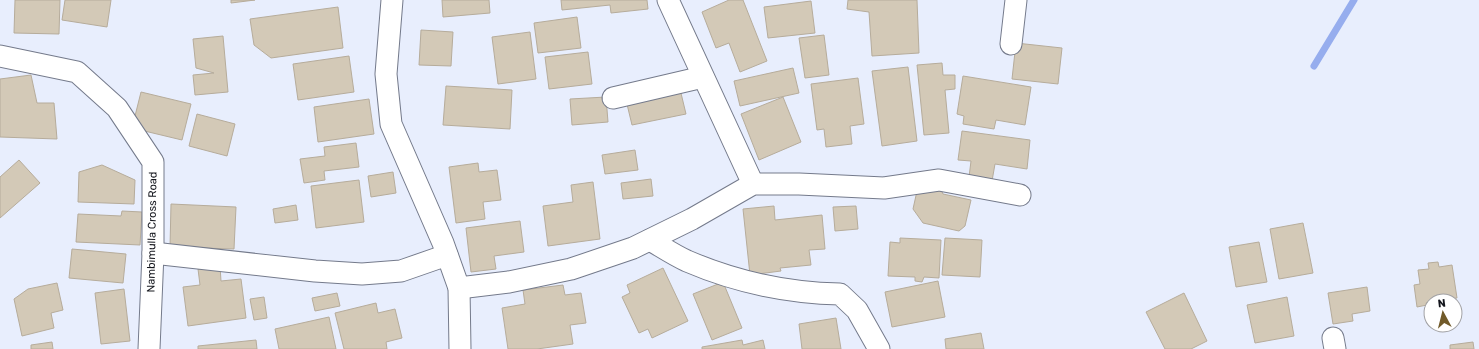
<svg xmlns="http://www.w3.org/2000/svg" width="1479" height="349" viewBox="0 0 1479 349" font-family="Rubik,sans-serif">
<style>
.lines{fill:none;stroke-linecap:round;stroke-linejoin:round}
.stream{stroke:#96adee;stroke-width:7}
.building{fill:#d3c9b7;stroke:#b6ac9b}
.minor-casing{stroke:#747a8b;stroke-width:23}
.minor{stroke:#fff;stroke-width:21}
.labels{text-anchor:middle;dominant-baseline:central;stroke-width:4;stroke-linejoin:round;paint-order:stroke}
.street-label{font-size:11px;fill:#13151c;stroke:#fff}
</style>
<rect width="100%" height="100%" fill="#e8eefd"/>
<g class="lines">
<!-- stream -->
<path class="stream" d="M 1314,66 L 1354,0"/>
</g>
<!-- building -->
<g class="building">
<path d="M 15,0 L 60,0 L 59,34 L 14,33 Z"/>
<path d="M 65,0 L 111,0 L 107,27 L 62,20 Z"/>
<path d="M 231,0 L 255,0 L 231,3 Z"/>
<path d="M 442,0 L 489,0 L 490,13 L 443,17 Z"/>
<path d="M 561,0 L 647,0 L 648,9 L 611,13 L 610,5 L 562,10 Z"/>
<path d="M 729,0 L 743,0 L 767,61 L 740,72 L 729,43 L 716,48 L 702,12 Z"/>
<path d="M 848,0 L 917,0 L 919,53 L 872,56 L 869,12 L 847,9 Z"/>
<path d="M 811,1 L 815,33 L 768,38 L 764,7 Z"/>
<path d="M 338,7 L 343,48 L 271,58 L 254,45 L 250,19 Z"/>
<path d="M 577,17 L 581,48 L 538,53 L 534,23 Z"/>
<path d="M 421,30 L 453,32 L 451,66 L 419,65 Z"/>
<path d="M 530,32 L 536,79 L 498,84 L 492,37 Z"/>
<path d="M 824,35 L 829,75 L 805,78 L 799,38 Z"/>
<path d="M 223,36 L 228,92 L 195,95 L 193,75 L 214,73 L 196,68 L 193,39 Z"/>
<path d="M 1016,43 L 1062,48 L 1058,84 L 1012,79 Z"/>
<path d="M 588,52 L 592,84 L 549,89 L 545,57 Z"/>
<path d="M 349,56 L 354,92 L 298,100 L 293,64 Z"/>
<path d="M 942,63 L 943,75 L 955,75 L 955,89 L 945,90 L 949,133 L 924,135 L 917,65 Z"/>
<path d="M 908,67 L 917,141 L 882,146 L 872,71 Z"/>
<path d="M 793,68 L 799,93 L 740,106 L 734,81 Z"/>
<path d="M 31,75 L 37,103 L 54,103 L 57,139 L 0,137 L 0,79 Z"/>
<path d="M 963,76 L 1031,87 L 1025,125 L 996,120 L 994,129 L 963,124 L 964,116 L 957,114 Z"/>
<path d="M 858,78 L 864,124 L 850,126 L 852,144 L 826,147 L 824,129 L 817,130 L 811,84 Z"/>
<path d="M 446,86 L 512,90 L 510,129 L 443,125 Z"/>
<path d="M 680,89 L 686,114 L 632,125 L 626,100 Z"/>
<path d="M 141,92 L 191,104 L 182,140 L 132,128 Z"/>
<path d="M 606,97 L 608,122 L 572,125 L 570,99 Z"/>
<path d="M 783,97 L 801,142 L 759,160 L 741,114 Z"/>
<path d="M 369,99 L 374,134 L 318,142 L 314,107 Z"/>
<path d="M 197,114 L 235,124 L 227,156 L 189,146 Z"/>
<path d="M 962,131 L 1030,140 L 1027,169 L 995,164 L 992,181 L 969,177 L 971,161 L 958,160 Z"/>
<path d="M 356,143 L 359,167 L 324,171 L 325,180 L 304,183 L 300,159 L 325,156 L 324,147 Z"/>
<path d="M 635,150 L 638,170 L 605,174 L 602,155 Z"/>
<path d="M 19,160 L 40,183 L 0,218 L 0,177 Z"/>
<path d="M 478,163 L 479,172 L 497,170 L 501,200 L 483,202 L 485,219 L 456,223 L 449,167 Z"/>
<path d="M 102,165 L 135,180 L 134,204 L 78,202 L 79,172 Z"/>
<path d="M 393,172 L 396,193 L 371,197 L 368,176 Z"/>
<path d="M 651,179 L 653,196 L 623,199 L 621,183 Z"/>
<path d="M 359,180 L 364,222 L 316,228 L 311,186 Z"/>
<path d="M 593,182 L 600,239 L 548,246 L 543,206 L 573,202 L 571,185 Z"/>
<path d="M 940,187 L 943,194 L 971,200 L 965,226 L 959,231 L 923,223 L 913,209 L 917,191 Z"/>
<path d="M 171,204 L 236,207 L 234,249 L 170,247 Z"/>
<path d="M 296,205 L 298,220 L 275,223 L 273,209 Z"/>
<path d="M 774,206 L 775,220 L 822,215 L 825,249 L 809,250 L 811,265 L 780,268 L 781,271 L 750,275 L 743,209 Z"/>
<path d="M 856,206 L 858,229 L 835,231 L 833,207 Z"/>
<path d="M 122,211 L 142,212 L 140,245 L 76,242 L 78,214 L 121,216 Z"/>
<path d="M 520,221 L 524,252 L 494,256 L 496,269 L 471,272 L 466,228 Z"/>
<path d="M 1303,223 L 1313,273 L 1279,279 L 1270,229 Z"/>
<path d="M 900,238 L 941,240 L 939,278 L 924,277 L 922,282 L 915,281 L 915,277 L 888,276 L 890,242 L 900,243 Z"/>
<path d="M 945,238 L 982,240 L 980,277 L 942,275 Z"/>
<path d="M 1259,242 L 1267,282 L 1236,287 L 1229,247 Z"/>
<path d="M 72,249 L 126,254 L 123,283 L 69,278 Z"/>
<path d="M 1438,262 L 1439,267 L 1452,265 L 1457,298 L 1431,301 L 1426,303 L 1427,305 L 1417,307 L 1414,285 L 1420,284 L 1418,270 L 1429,269 L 1428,263 Z"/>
<path d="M 220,266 L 221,281 L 241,279 L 246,318 L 188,326 L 183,287 L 200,285 L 198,269 Z"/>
<path d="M 663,268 L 688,321 L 652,338 L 648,329 L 639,333 L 622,297 L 630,293 L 627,285 Z"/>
<path d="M 938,281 L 945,317 L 892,327 L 885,292 Z"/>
<path d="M 723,282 L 742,328 L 712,340 L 693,294 Z"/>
<path d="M 57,283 L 63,310 L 51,313 L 54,328 L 22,336 L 14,299 L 28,289 Z"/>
<path d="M 563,285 L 565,295 L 581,293 L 586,323 L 570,325 L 573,344 L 537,349 L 508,349 L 502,308 L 525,304 L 523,290 Z"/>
<path d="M 1367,287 L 1370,311 L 1352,314 L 1353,321 L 1333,324 L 1328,293 Z"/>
<path d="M 124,289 L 130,341 L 101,344 L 95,293 Z"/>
<path d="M 337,293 L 340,306 L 315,311 L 312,298 Z"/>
<path d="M 1184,293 L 1207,341 L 1191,349 L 1165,349 L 1146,312 Z"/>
<path d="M 264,297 L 267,318 L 254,320 L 250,299 Z"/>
<path d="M 1287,297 L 1294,336 L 1255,343 L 1247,305 Z"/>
<path d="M 376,303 L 378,313 L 395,309 L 402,338 L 386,342 L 387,349 L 344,349 L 335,313 Z"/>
<path d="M 329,317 L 336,349 L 279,349 L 275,329 Z"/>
<path d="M 836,318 L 841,349 L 802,349 L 799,324 Z"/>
<path d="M 981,333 L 984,349 L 946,349 L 945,339 Z"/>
<path d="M 256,340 L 257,349 L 198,349 L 198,346 Z"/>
<path d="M 742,340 L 743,345 L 763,340 L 765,349 L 702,349 L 702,347 Z"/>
<path d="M 52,342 L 53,349 L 31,349 L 31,345 Z"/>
<path d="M 1473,342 L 1474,349 L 1450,349 L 1450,345 Z"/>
</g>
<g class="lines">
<defs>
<g id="minor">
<path d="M 392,0 L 386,74 L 391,124 L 443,243 L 459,288 L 460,349"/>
<path d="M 668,0 L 753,184"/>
<path d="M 1011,44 L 1016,0"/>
<path d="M 0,56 L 77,72 L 117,108 L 153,162 L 153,253 L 149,349"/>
<path d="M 613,98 L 703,77"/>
<path d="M 650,240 C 662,247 674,255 687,261 C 736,282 787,293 840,294 L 857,310 L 879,349"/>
<path d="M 153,253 L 315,271 L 362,274 L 401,271 L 447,255"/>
<path d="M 459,288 L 509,282 L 571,269 L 633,248 L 692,219 L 753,184 L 799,184 L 884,188 L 939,180 L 1020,195"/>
<path d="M 1333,338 L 1335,349"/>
</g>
</defs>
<!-- minor casing -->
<use href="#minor" class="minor-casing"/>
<!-- minor -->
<use href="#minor" class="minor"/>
</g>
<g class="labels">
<!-- street labels -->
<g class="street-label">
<text transform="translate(152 232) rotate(-89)">Nambimulla Cross Road</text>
</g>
</g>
<!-- north arrow -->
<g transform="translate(1443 313) rotate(353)"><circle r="19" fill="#ffffff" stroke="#a1a1a4"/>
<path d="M0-3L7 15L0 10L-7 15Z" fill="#715a2a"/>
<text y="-6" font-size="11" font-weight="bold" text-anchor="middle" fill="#13151c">N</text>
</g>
</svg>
